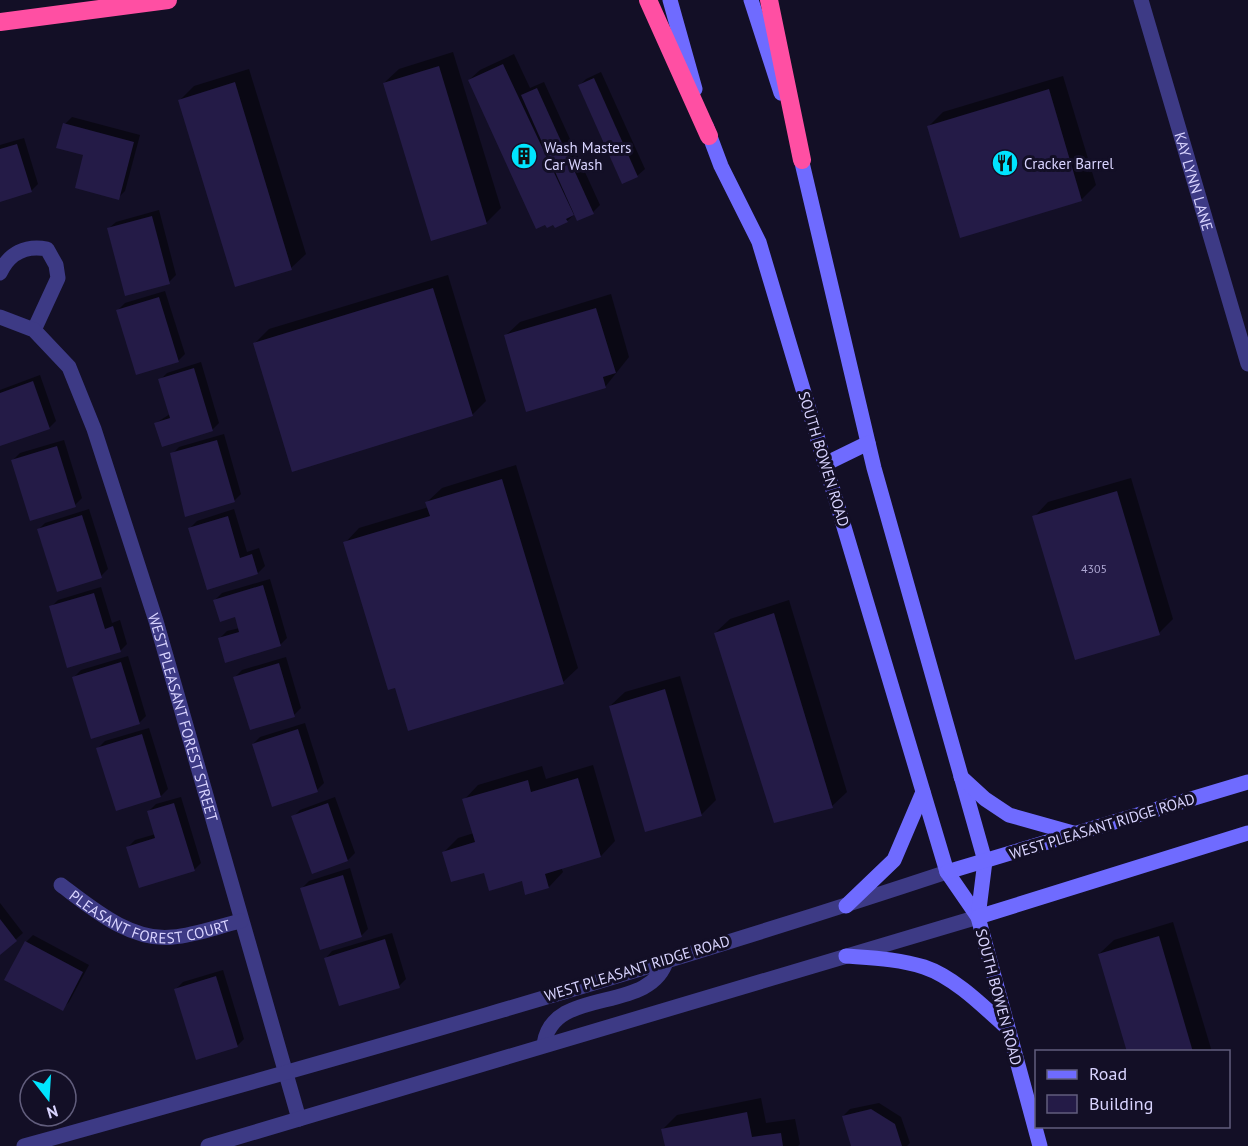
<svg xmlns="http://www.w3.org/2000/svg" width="1248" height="1146" viewBox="0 0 1248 1146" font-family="'PT Sans',sans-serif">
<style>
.shadow{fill:#0007}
.building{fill:#241b47}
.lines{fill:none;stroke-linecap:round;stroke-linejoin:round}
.minor{stroke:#3d3a85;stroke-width:15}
.tertiary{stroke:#3d3a85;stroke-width:15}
.secondary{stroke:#6f6bff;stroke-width:15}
.motorway{stroke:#ff4fa3;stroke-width:18}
.labels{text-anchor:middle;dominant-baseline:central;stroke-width:6;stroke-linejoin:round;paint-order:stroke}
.number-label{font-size:12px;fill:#aca6d1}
.poi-label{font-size:15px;fill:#d9d4ff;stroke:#130f26;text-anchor:start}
.street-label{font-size:15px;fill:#d9d4ff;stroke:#130f26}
</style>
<rect width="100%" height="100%" fill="#130f26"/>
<!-- shadow -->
<g class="shadow">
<path d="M 453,52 L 501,208 L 486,223 L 384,83 L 399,69 Z"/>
<path d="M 514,54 L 530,88 L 544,82 L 600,205 L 593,212 L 576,213 L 567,221 L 469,80 L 480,70 Z"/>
<path d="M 249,69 L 306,254 L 291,268 L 180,100 L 194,86 Z"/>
<path d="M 601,72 L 645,169 L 637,176 L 623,182 L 579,86 L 586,79 Z"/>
<path d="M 1063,76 L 1096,185 L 1081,200 L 929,126 L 943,112 Z"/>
<path d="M 72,117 L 140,135 L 125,191 L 118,198 L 65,124 Z"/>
<path d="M 24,138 L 38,184 L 31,191 L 0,200 L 0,145 Z"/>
<path d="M 159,210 L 176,275 L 169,282 L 108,229 L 116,222 Z"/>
<path d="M 448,275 L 486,401 L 472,415 L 254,344 L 269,329 Z"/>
<path d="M 165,291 L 185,354 L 178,361 L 118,310 L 125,303 Z"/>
<path d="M 611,294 L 629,357 L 605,387 L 505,336 L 520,322 Z"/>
<path d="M 201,362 L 219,423 L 212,430 L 156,423 L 170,414 L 160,380 L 167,373 Z"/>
<path d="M 40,375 L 56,421 L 49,428 L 0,445 L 0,390 Z"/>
<path d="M 224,434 L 241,494 L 234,501 L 186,515 L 172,454 L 179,447 Z"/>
<path d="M 64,440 L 82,498 L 75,505 L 13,460 L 20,453 Z"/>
<path d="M 516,465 L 578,668 L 563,682 L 345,543 L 359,528 L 429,507 L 427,502 L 442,488 Z"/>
<path d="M 1131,478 L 1173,619 L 1159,633 L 1034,517 L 1048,502 Z"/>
<path d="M 89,509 L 108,569 L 101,576 L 57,590 L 38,530 L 45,523 Z"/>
<path d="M 234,509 L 247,552 L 259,548 L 265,566 L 258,573 L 190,528 L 197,521 Z"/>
<path d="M 270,579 L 287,638 L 280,645 L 220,638 L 227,631 L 240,628 L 236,615 L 215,600 L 222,593 Z"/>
<path d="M 101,587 L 112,623 L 120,620 L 127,644 L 120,651 L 51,607 L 58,600 Z"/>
<path d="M 789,600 L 847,792 L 832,806 L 775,821 L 715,633 L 730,619 Z"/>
<path d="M 128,656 L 146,716 L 139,723 L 74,677 L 81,670 Z"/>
<path d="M 286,657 L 301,708 L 294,715 L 235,677 L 242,670 Z"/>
<path d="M 680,676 L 716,800 L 701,815 L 610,706 L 625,692 Z"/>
<path d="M 305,723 L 324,783 L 317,790 L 253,744 L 260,737 Z"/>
<path d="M 149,728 L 168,789 L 161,796 L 117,809 L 98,748 L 105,741 Z"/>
<path d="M 593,765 L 615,841 L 601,856 L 561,867 L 563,872 L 549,887 L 485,871 L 444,852 L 458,838 L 474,833 L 464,800 L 478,785 L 542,766 L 546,779 Z"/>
<path d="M 181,797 L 201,863 L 194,870 L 128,847 L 135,840 L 156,834 L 149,811 L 156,804 Z"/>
<path d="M 335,797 L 355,853 L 348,860 L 313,872 L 293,817 L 300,810 Z"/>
<path d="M 350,868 L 368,929 L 361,936 L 302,888 L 309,881 Z"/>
<path d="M 0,903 L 23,933 L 0,953 Z"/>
<path d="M 1173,922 L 1212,1052 L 1128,1052 L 1099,954 L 1114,940 Z"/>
<path d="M 392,933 L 406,979 L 399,986 L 325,959 L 332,951 Z"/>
<path d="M 33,935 L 89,965 L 69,1002 L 62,1009 L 26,942 Z"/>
<path d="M 223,970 L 244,1039 L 237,1046 L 176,989 L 183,982 Z"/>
<path d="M 761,1098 L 766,1123 L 795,1119 L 800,1144 L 798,1146 L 666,1146 L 663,1129 L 677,1115 Z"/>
<path d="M 879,1103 L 901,1117 L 910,1143 L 907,1146 L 853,1146 L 843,1116 L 850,1109 Z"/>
</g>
<!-- building -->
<g class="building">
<path d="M 503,64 L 574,215 L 566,219 L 568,222 L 555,228 L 553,225 L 547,228 L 545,225 L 536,229 L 468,80 Z"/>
<path d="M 439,66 L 487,224 L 431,241 L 383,83 Z"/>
<path d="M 594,78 L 638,177 L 622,184 L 578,85 Z"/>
<path d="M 235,82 L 292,270 L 235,287 L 178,100 Z"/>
<path d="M 537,88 L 594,214 L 577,221 L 521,95 Z"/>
<path d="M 1049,89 L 1082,201 L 960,238 L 927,126 Z"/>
<path d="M 63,123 L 134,142 L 119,200 L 75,188 L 83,155 L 56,148 Z"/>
<path d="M 17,144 L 32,192 L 0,202 L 0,149 Z"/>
<path d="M 152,216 L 170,284 L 125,296 L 107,228 Z"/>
<path d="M 433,288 L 473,416 L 292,472 L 253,343 Z"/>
<path d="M 159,297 L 179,362 L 136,375 L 116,310 Z"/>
<path d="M 596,308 L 616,373 L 603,377 L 606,388 L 526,412 L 504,335 Z"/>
<path d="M 194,368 L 213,431 L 162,447 L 154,423 L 170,418 L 158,379 Z"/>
<path d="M 33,381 L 50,429 L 0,446 L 0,393 Z"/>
<path d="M 217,440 L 235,502 L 185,517 L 170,453 Z"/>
<path d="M 57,446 L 76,507 L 30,521 L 11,460 Z"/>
<path d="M 502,479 L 564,684 L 408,731 L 395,688 L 388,690 L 343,542 L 430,516 L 425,502 Z"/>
<path d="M 1117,491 L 1160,635 L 1075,660 L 1032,516 Z"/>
<path d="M 82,515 L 102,578 L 57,592 L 37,529 Z"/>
<path d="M 228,516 L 240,558 L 252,554 L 258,574 L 207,590 L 188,528 Z"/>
<path d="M 263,585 L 281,646 L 225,663 L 218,638 L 239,632 L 235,617 L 220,622 L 213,600 Z"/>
<path d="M 94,593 L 105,629 L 113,626 L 121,652 L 67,668 L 49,606 Z"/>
<path d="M 774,613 L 833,808 L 774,823 L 714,633 Z"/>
<path d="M 121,662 L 140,724 L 91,739 L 72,677 Z"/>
<path d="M 279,663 L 295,717 L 250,730 L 233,677 Z"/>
<path d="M 665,689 L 702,816 L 645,832 L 609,706 Z"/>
<path d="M 298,729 L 318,792 L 272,807 L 252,744 Z"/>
<path d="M 142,734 L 161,797 L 116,811 L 96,748 Z"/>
<path d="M 578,778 L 601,857 L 545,874 L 549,888 L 525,895 L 522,881 L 489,891 L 484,873 L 451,882 L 442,852 L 475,842 L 462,799 L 528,780 L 531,792 Z"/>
<path d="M 174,803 L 195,871 L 139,888 L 126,847 L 155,838 L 147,811 Z"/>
<path d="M 328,803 L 348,861 L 312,874 L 291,816 Z"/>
<path d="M 343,875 L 362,937 L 320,950 L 300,888 Z"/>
<path d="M 0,919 L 17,941 L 0,955 Z"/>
<path d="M 1159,936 L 1193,1052 L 1127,1052 L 1098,954 Z"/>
<path d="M 385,939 L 400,988 L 339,1006 L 324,958 Z"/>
<path d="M 25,941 L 83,972 L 63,1011 L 4,980 Z"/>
<path d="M 216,976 L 238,1047 L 196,1060 L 174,989 Z"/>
<path d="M 871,1109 L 895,1124 L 902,1146 L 851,1146 L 842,1116 Z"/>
<path d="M 747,1112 L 752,1137 L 781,1133 L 783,1146 L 665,1146 L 661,1129 Z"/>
</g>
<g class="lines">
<!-- minor -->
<g class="minor">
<path id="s1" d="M 1141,0 L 1248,364"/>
<path d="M 0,273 C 9,253 26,245 47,249 L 56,265 L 58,278 L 34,330"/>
<path id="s2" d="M 0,317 L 34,330 L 69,367 L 94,429 L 156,621 L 299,1119"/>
<path id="s3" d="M 61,885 C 92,908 131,942 173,937 C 196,935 219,926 241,921"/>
</g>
<!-- tertiary -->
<g class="tertiary">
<path d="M 544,1044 C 553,984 651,1016 667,959"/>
<path d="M 24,1146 C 333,1060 642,973 947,872"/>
<path d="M 208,1146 L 978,917"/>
</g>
<!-- secondary -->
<g class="secondary">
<path d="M 670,0 L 695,89"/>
<path d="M 751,0 L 781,93"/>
<path d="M 706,126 L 721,166 L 759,242 L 947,872 L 978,917 L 1040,1146"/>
<path d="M 799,150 L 874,468 L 985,861 L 978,917"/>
<path d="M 825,464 L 868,443"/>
<path d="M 961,777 L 985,799 L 1009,815 L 1073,833"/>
<path d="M 947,872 L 1248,782"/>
<path d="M 846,906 L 894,860 L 923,792"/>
<path d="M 978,917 L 1248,833"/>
<path d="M 846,956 C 872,958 899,959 924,967 C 954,977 983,1006 1006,1027"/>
</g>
<!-- motorway -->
<g class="motorway">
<path d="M 648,0 L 709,136"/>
<path d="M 769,0 L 802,160"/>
<path d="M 0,22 L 168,0"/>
</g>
</g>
<!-- icons -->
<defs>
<symbol id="building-disc" viewBox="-11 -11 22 22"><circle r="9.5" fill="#00e5ff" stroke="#130f26"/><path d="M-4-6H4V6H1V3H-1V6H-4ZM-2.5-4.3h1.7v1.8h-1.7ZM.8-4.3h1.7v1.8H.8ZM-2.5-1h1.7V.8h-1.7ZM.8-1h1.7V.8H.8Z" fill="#111"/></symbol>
<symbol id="restaurant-disc" viewBox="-11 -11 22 22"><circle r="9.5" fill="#00e5ff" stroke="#130f26"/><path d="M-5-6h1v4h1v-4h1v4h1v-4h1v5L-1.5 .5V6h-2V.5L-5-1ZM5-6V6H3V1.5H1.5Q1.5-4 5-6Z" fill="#111"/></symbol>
</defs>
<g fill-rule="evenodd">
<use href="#building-disc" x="509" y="141" width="30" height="30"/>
<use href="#restaurant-disc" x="990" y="148" width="30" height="30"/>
</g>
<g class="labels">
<!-- number labels -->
<g class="number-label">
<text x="1094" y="568">4305</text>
</g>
<!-- poi labels -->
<g class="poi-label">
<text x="544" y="147">Wash Masters<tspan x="544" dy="17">Car Wash</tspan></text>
<text x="1024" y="163">Cracker Barrel</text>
</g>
<!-- street labels -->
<g class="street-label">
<text stroke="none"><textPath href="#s1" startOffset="189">KAY LYNN LANE</textPath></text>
<text transform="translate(824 459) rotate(73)">SOUTH BOWEN ROAD</text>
<text stroke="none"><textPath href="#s2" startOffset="456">WEST PLEASANT FOREST STREET</textPath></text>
<text transform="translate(1102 826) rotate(-17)">WEST PLEASANT RIDGE ROAD</text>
<text stroke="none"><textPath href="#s3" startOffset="99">PLEASANT FOREST COURT</textPath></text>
<text transform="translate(637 968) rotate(-17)">WEST PLEASANT RIDGE ROAD</text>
<text transform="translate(999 997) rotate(75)">SOUTH BOWEN ROAD</text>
</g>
</g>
<!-- legend -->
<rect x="1035" y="1050" width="195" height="78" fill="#130f26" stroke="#625e7d" stroke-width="1.5"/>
<rect x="1047" y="1070" width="30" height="9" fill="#6f6bff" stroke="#625e7d" stroke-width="1.5"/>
<text x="1089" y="1080" font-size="18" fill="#d9d4ff">Road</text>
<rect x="1047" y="1095" width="30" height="18" fill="#241b47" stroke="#625e7d" stroke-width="1.5"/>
<text x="1089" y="1110" font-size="18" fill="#d9d4ff">Building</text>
<!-- north arrow -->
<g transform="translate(48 1098) rotate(163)"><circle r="28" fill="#130f26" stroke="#625e7d" stroke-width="1.5"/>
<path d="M0-4.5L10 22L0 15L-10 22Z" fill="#00e5ff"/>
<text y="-9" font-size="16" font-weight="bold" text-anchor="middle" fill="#d9d4ff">N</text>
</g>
</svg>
